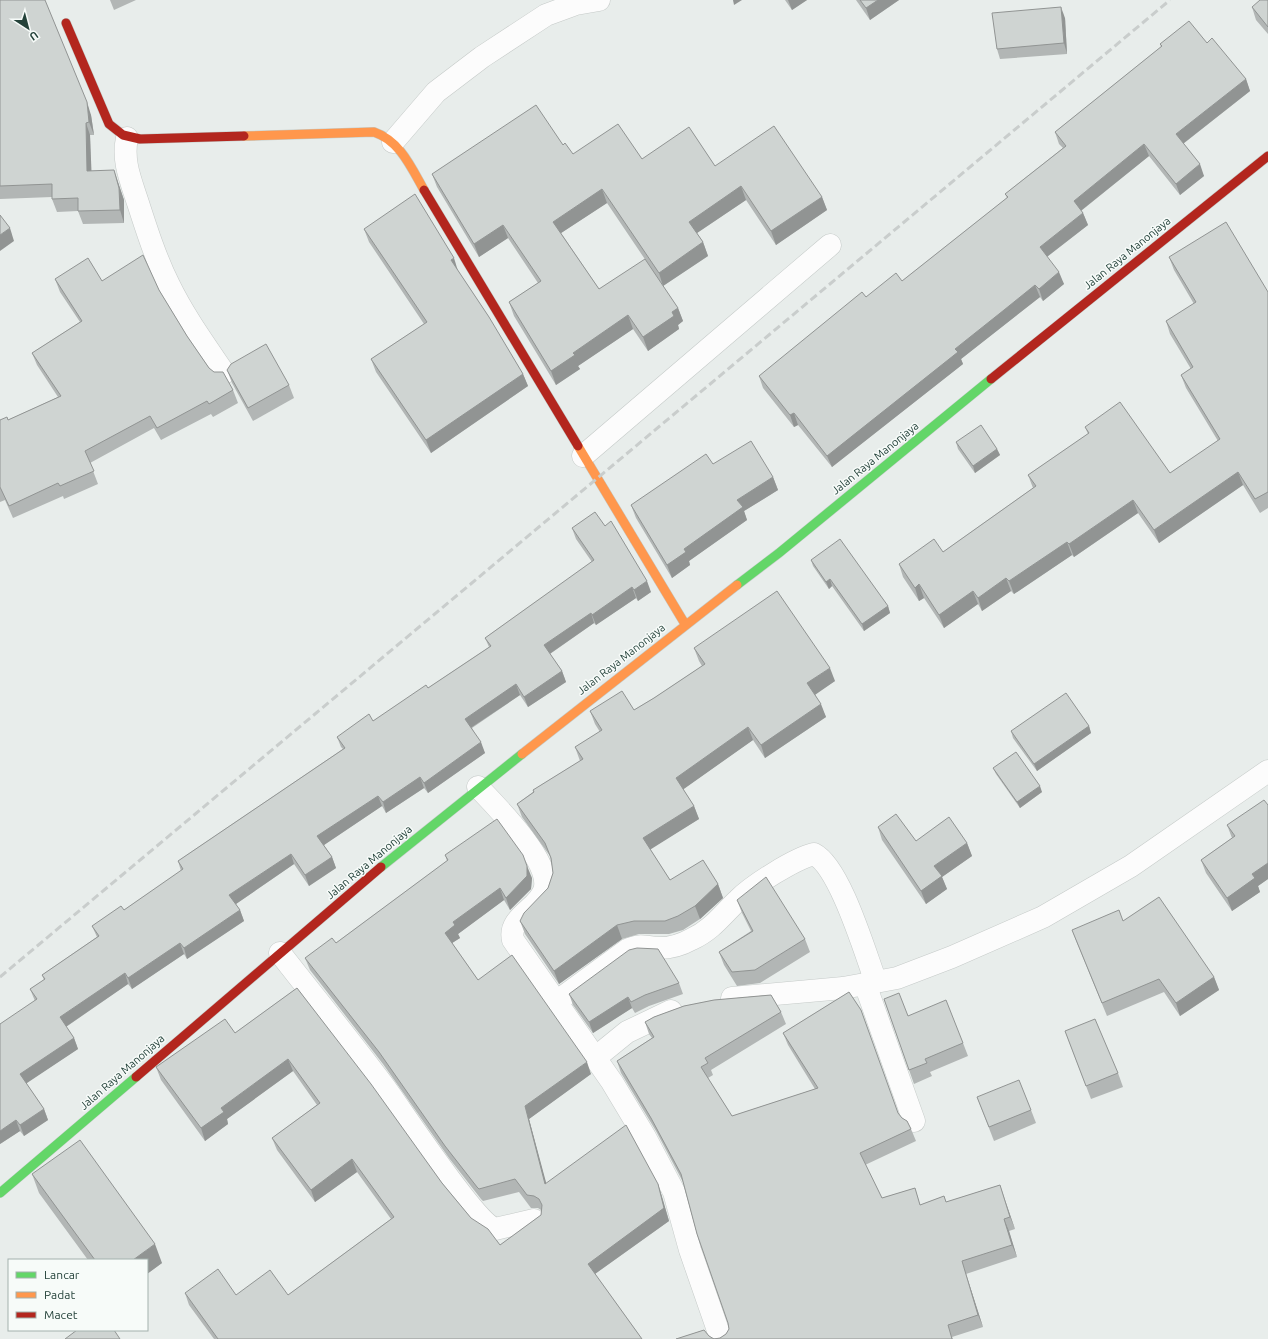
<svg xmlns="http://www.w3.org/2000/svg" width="1268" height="1339" viewBox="0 0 1268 1339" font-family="Ubuntu,sans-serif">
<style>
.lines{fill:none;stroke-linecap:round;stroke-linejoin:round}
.street-casing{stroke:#c5cac8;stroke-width:23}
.fast-casing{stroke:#c3cbc8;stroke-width:10}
.slow-casing{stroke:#c3cbc8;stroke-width:10}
.jam-casing{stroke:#c3cbc8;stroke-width:10}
.street{stroke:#fcfcfc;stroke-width:22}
.fast{stroke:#63d668;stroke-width:9}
.slow{stroke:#ff974d;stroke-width:9}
.jam{stroke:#b3261e;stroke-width:9}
.rail{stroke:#c9cdcc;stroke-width:3;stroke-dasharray:8 4;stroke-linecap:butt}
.wall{fill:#b2b6b5}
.shaded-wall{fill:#919493}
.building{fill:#cfd4d2;stroke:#919493}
.labels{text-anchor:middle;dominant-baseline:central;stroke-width:3;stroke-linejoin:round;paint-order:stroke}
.street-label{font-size:11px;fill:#24423a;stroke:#f7fbf9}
</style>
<rect width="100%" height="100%" fill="#e8edeb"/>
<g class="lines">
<defs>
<g id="street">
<path d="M 127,138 C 122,161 131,181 138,203 C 147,231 156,259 169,285 C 184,316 205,345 224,373"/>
<path d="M 393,142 L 436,92 L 482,57 L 546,15 L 576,4 L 599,0"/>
<path d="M 583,456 L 830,245"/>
<path d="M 478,787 C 497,807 549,859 545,887 C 542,908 507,916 513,940 L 612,1082 L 645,1137 L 674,1192 L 690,1250 L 721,1339"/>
<path d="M 280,953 C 315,998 352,1043 386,1089 C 404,1114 474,1221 495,1229 L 534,1220"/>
<path d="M 865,984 L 914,1121"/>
<path d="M 732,998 L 843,988 L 865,984 L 897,978 L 952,957 L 1043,917 L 1131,866 L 1268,771"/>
<path d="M 556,1002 L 627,950 C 642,943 645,948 660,948 C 670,948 683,944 692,939 C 712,930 723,914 738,900 C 753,885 794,859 814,854 C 840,867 865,953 876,982"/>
<path d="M 595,1058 L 627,1032 L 671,1011"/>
</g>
<g id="fast">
<path d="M 737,585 L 779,553 L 991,379"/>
<path d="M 381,867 L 522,754"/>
<path d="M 0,1193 L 136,1077"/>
</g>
<g id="slow">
<path d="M 244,136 L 374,132 C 400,141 411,167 424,190"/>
<path d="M 578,446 L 685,624"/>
<path d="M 522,754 L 737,585"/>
</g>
<g id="jam">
<path d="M 66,23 L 109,124 L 123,135 L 140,139 L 244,136"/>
<path d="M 424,190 L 578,446"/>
<path d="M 991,379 L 1268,156"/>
<path d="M 136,1077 L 381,867"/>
</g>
</defs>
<!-- street casing -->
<use href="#street" class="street-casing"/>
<!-- fast casing -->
<use href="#fast" class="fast-casing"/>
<!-- slow casing -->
<use href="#slow" class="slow-casing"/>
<!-- jam casing -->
<use href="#jam" class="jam-casing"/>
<!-- street -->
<use href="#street" class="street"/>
<!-- fast -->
<use href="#fast" class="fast"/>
<!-- slow -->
<use href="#slow" class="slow"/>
<!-- jam -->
<use href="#jam" class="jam"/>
<!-- rail -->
<path class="rail" d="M 0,977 L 1170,0"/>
</g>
<!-- wall -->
<g class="wall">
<path d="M 0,0 L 91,115 L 94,135 L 90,135 L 91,171 L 118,183 L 124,200 L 124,223 L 83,224 L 78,211 L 57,212 L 52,199 L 52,197 L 0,199 Z"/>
<path d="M 110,0 L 136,0 L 114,10 Z"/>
<path d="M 785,0 L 807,0 L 792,10 Z"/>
<path d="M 856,0 L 899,0 L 870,20 Z"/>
<path d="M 1268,0 L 1268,34 L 1256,20 L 1252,7 Z"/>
<path d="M 1065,18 L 1067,54 L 1000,59 L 997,49 Z"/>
<path d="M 1207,43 L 1246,79 L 1250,91 L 1183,144 L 1204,176 L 1180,195 L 1149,156 L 1081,211 L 1083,213 L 1088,225 L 1047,257 L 1064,284 L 1043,301 L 1040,297 L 961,359 L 963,364 L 832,467 L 798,425 L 794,427 L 763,388 L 759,376 L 866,297 L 902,281 L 1007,198 L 1005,194 L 1063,148 L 1059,144 L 1055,132 L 1161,47 L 1160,44 Z"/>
<path d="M 563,145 L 573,154 L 642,159 L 715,166 L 822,197 L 827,210 L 776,245 L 746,200 L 697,233 L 703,242 L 708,256 L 663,286 L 607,203 L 561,233 L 599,289 L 678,308 L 683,321 L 678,325 L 679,329 L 648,351 L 633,329 L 578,366 L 580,369 L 556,385 L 514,316 L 509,302 L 538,283 L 508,238 L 479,257 L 437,187 L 432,174 Z"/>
<path d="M 364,229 L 458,271 L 523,374 L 528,386 L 431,453 L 376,372 L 371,359 L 424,324 L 369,242 Z"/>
<path d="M 1169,257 L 1268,292 L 1268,508 L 1260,513 L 1243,485 L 1159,543 L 1138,513 L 1074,557 L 1072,555 L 1014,594 L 1011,591 L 982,611 L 978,604 L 944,628 L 924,598 L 919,601 L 903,577 L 899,564 L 943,552 L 1033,488 L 1028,475 L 1088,434 L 1085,427 L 1170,473 L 1218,441 L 1186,388 L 1181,375 L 1191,369 L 1170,334 L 1166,321 L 1194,304 L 1174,270 Z"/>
<path d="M 55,279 L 102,281 L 159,290 L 187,336 L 209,368 L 233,390 L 238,403 L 213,417 L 211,414 L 161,440 L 154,428 L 90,463 L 98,484 L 64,499 L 63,496 L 13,518 L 5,500 L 0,502 L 0,420 L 8,420 L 58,397 L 37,365 L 32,353 L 80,322 L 60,292 Z"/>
<path d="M 227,370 L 289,385 L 294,398 L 253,421 L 232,383 Z"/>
<path d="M 956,442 L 997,449 L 1000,455 L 975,473 L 958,449 Z"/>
<path d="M 713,464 L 773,477 L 778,490 L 744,511 L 747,520 L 689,561 L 690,565 L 672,578 L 636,518 L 631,505 Z"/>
<path d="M 572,528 L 651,592 L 638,601 L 636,598 L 596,625 L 594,623 L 550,654 L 562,671 L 566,682 L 528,707 L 520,695 L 472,728 L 485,753 L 428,793 L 424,788 L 386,813 L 382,806 L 324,845 L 332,857 L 336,868 L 309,886 L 294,864 L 236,904 L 240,910 L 244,921 L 187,959 L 184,954 L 132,989 L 128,984 L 66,1027 L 74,1038 L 78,1049 L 26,1083 L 44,1109 L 48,1120 L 24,1136 L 20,1131 L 0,1144 L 35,1001 L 30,989 L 44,980 L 42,975 L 97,937 L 92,926 L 124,910 L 181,871 L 178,861 L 343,749 L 341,747 L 337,737 L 373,721 L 428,688 L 489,647 L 485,638 L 592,562 L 576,539 Z"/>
<path d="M 811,560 L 888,606 L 890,613 L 864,631 L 832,586 L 829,589 L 813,566 Z"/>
<path d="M 694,648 L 835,681 L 815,694 L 826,717 L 765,758 L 753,740 L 683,789 L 694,806 L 699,819 L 650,849 L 670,880 L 718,884 L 723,898 L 700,919 L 683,930 L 669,934 L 639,934 L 622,939 L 559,984 L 525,934 L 520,921 L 548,888 L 553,873 L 551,860 L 550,856 L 522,817 L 517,804 L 533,792 L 533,790 L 580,761 L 575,747 L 600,732 L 595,724 L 590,711 L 634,710 L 654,698 L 702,666 L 699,661 Z"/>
<path d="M 1089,726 L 1091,733 L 1037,771 L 1013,738 L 1011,731 Z"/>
<path d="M 993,768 L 1042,792 L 1020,808 L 996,774 Z"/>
<path d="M 1268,805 L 1268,879 L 1258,886 L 1260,892 L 1232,911 L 1206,873 L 1201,860 L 1232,838 L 1227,825 Z"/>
<path d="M 878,827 L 916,841 L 967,843 L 972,856 L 942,877 L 947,889 L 926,904 L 882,840 Z"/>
<path d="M 445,855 L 532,878 L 531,889 L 510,910 L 504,900 L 458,934 L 460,938 L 452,943 L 478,980 L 591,1074 L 529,1119 L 546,1184 L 658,1184 L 662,1197 L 669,1221 L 595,1274 L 642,1339 L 214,1339 L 189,1305 L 185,1293 L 236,1295 L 288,1295 L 391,1219 L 357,1172 L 315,1202 L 277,1150 L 272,1138 L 317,1105 L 293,1071 L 227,1119 L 228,1124 L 205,1141 L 161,1080 L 156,1067 L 235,1033 L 297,988 L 442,1183 L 471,1218 L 500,1245 L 541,1215 L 541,1210 L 538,1208 L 531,1208 L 519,1192 L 483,1201 L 481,1199 L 449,1158 L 383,1064 L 310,970 L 305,958 L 336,943 L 447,861 Z"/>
<path d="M 737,900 L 805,939 L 810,952 L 760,983 L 737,986 L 724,965 L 719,952 L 751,931 L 742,913 Z"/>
<path d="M 1123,921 L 1214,977 L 1219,990 L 1180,1016 L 1164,992 L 1107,1016 L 1077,943 L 1072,930 Z"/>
<path d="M 679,983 L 683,994 L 649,1006 L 635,1013 L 632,1008 L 593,1033 L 573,1005 L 569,994 Z"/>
<path d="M 849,992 L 861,1010 L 898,1113 L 902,1118 L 907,1121 L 911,1129 L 916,1141 L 865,1165 L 882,1198 L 915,1188 L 920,1205 L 944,1196 L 946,1202 L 1000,1185 L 1015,1229 L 1009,1231 L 1017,1257 L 966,1274 L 983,1327 L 952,1337 L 953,1339 L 676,1339 L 704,1330 L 709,1336 L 714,1339 L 720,1338 L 726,1334 L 729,1329 L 728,1323 L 697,1234 L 683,1182 L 656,1131 L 621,1073 L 617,1061 L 652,1038 L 649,1034 L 645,1022 L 654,1017 L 684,1006 L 714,1000 L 771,995 L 781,1012 L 786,1024 L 711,1070 L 713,1075 L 708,1078 L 732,1116 L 815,1089 L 788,1045 L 783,1033 Z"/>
<path d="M 884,999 L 908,1016 L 963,1043 L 968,1056 L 930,1072 L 932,1076 L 914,1084 Z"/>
<path d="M 1065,1031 L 1118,1073 L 1123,1087 L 1091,1099 Z"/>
<path d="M 977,1097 L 1031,1110 L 1036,1123 L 994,1141 Z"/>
<path d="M 32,1174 L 162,1263 L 147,1274 L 147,1260 L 88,1260 L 39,1193 Z"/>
</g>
<!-- shaded-wall -->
<g class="shaded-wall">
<path d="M 733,0 L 742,0 L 734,5 Z"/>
<path d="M 788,0 L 807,0 L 792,10 Z"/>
<path d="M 878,0 L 899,0 L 870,20 L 866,8 Z"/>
<path d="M 1061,7 L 1065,18 L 1067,54 L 1064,43 Z"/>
<path d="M 1246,79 L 1250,91 L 1180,146 L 1176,134 Z"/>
<path d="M 87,102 L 91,115 L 94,135 L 89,122 Z"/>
<path d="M 86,123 L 90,135 L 92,184 L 87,171 Z"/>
<path d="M 1144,144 L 1149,156 L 1078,213 L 1074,201 Z"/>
<path d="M 1200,164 L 1204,176 L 1180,195 L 1176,184 Z"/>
<path d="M 114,170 L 124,200 L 124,223 L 120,210 Z"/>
<path d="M 741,186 L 746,200 L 694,235 L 689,222 Z"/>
<path d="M 602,189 L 607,203 L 558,235 L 553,222 Z"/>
<path d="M 822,197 L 827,210 L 776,245 L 771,231 Z"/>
<path d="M 1083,213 L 1088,225 L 1044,259 L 1040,247 Z"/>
<path d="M 503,225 L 508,238 L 479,257 L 474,244 Z"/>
<path d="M 10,228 L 14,241 L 0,251 L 0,235 Z"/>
<path d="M 703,242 L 708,256 L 663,286 L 659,273 Z"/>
<path d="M 454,258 L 458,271 L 451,260 Z"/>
<path d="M 1059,272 L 1064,284 L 1043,301 L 1039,289 Z"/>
<path d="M 1035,285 L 1040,297 L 961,359 L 963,364 L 832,467 L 827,456 L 955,349 Z"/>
<path d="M 678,308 L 683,321 L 678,325 L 679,329 L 648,351 L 643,337 L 672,312 Z"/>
<path d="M 628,315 L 633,329 L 578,366 L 580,369 L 556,385 L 551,371 L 573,353 Z"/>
<path d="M 523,374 L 528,386 L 431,453 L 426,440 Z"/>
<path d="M 794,413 L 798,425 L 794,427 L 790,415 Z"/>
<path d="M 997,449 L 1000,455 L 975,473 L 973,466 Z"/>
<path d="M 1238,472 L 1243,485 L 1159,543 L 1154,530 Z"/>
<path d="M 773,477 L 778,490 L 744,511 L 747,520 L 689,561 L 690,565 L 672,578 L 667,565 L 737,500 Z"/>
<path d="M 1133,500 L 1138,513 L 1074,557 L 1069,544 Z"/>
<path d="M 1067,542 L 1072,555 L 1014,594 L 1009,581 Z"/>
<path d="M 1006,578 L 1011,591 L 982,611 L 978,598 Z"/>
<path d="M 830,579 L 832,586 L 829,589 L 826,582 Z"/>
<path d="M 647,581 L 651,592 L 638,601 L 634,590 Z"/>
<path d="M 919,584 L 924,598 L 919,601 L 915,588 Z"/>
<path d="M 632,587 L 636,598 L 596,625 L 592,615 Z"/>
<path d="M 973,591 L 978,604 L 944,628 L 939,615 Z"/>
<path d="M 888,606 L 890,613 L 864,631 L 862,624 Z"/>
<path d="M 591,613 L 594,623 L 548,655 L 544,645 Z"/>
<path d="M 830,668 L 835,681 L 812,697 L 807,683 Z"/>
<path d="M 562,671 L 566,682 L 528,707 L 524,697 Z"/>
<path d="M 516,684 L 520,695 L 469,729 L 465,719 Z"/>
<path d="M 821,704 L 826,717 L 765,758 L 761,745 Z"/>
<path d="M 1089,726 L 1091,733 L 1037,771 L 1034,764 Z"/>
<path d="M 748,727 L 753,740 L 681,791 L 676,778 Z"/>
<path d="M 481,742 L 485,753 L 428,793 L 424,783 Z"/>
<path d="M 420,777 L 424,788 L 386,813 L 383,802 Z"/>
<path d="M 1040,786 L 1042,792 L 1020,808 L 1017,802 Z"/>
<path d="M 378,796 L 382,806 L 321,847 L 317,836 Z"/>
<path d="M 694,806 L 699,819 L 648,851 L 643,838 Z"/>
<path d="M 967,843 L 972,856 L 942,877 L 947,889 L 926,904 L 921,891 L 934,866 Z"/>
<path d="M 291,854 L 294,864 L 233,906 L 229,895 Z"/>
<path d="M 332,857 L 336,868 L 309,886 L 305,875 Z"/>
<path d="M 1268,863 L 1268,879 L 1258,886 L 1260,892 L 1232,911 L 1227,898 L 1252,874 Z"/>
<path d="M 527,866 L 532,878 L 531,889 L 510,910 L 506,898 Z"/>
<path d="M 718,884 L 723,898 L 700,919 L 695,906 Z"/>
<path d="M 500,888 L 504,900 L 458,934 L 460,938 L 449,945 L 445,933 L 453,922 Z"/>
<path d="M 240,910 L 244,921 L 187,959 L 184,948 Z"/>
<path d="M 617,925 L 622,939 L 559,984 L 554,971 Z"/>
<path d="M 180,943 L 184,954 L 132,989 L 128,978 Z"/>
<path d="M 125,973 L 128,984 L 64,1028 L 60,1017 Z"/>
<path d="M 1214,977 L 1219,990 L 1180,1016 L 1176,1003 Z"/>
<path d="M 628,997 L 632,1008 L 593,1033 L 589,1022 Z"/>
<path d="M 74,1038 L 78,1049 L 24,1085 L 20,1074 Z"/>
<path d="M 288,1059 L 293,1071 L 227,1119 L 228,1124 L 205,1141 L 201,1128 L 221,1108 Z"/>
<path d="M 587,1062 L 591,1074 L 529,1119 L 550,1197 L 545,1184 L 525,1106 Z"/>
<path d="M 44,1109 L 48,1120 L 24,1136 L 20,1125 Z"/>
<path d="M 16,1120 L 20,1131 L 0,1144 L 0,1131 Z"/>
<path d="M 352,1159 L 357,1172 L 315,1202 L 311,1190 Z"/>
<path d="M 658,1184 L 662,1197 L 669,1221 L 592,1276 L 588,1264 Z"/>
<path d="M 1000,1185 L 1004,1198 L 1015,1229 L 1010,1217 Z"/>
<path d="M 1004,1219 L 1009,1231 L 1017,1257 L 1012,1245 Z"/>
<path d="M 155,1244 L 162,1263 L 147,1274 L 147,1260 L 133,1260 Z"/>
<path d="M 962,1261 L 966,1274 L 983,1327 L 978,1315 Z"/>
</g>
<!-- building -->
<g class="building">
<path d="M 0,0 L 45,0 L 87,102 L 89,122 L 86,123 L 87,171 L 114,170 L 119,188 L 120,210 L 78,211 L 78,198 L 52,199 L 52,184 L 0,186 Z"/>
<path d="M 860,0 L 878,0 L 866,8 Z"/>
<path d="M 1260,0 L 1268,0 L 1268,27 L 1252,7 Z"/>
<path d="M 1061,7 L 1064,43 L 997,49 L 992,13 Z"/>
<path d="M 1189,21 L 1207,43 L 1212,38 L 1246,79 L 1176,134 L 1200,164 L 1176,184 L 1144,144 L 1074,201 L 1083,213 L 1040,247 L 1059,272 L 1039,289 L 1035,285 L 1004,310 L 955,349 L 958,352 L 827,456 L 794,413 L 790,415 L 759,376 L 862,292 L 866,297 L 896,273 L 902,281 L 1008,197 L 1005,194 L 1066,146 L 1055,132 L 1162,46 L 1160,44 Z"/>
<path d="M 536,105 L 563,145 L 565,143 L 573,154 L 618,124 L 642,159 L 689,127 L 715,166 L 774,126 L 822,197 L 771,231 L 741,186 L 689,222 L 703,242 L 659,273 L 602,189 L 553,222 L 599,289 L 645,259 L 678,308 L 672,312 L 674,316 L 643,337 L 628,315 L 573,353 L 575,355 L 551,371 L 509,302 L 541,281 L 503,225 L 474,244 L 432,174 Z"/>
<path d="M 415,194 L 454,258 L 451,260 L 489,317 L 523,374 L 426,440 L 371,359 L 427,322 L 364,229 Z"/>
<path d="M 0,215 L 10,228 L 0,235 Z"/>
<path d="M 1226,222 L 1268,292 L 1268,492 L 1255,499 L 1238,472 L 1154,530 L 1133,500 L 1069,544 L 1067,542 L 1009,581 L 1006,578 L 978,598 L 973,591 L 939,615 L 919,584 L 915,588 L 899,564 L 934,539 L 943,552 L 1036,486 L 1028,475 L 1089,433 L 1085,427 L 1120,402 L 1170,473 L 1220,439 L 1181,375 L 1193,367 L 1166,321 L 1196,302 L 1169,257 Z"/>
<path d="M 143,255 L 159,290 L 187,336 L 209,368 L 214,372 L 223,372 L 233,390 L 209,404 L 207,401 L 157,428 L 150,416 L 85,451 L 94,471 L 60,486 L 58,483 L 9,506 L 0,487 L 0,420 L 7,417 L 8,420 L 61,396 L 32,353 L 82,321 L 55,279 L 88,258 L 102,281 Z"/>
<path d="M 266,344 L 289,385 L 248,408 L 227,370 L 231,364 Z"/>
<path d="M 981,425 L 997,449 L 973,466 L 956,442 Z"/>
<path d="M 751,441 L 773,477 L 737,500 L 743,507 L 684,549 L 686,552 L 667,565 L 631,505 L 706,454 L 713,464 Z"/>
<path d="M 595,512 L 605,526 L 611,521 L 647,581 L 634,590 L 632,587 L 592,615 L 591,613 L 544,645 L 562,671 L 524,697 L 516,684 L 465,719 L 481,742 L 424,783 L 420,777 L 383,802 L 378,796 L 317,836 L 332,857 L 305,875 L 291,854 L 229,895 L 240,910 L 184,948 L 180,943 L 128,978 L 125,973 L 60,1017 L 74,1038 L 20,1074 L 44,1109 L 20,1125 L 16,1120 L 0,1131 L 0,1024 L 37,999 L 30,989 L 45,979 L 42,975 L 99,936 L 92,926 L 121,906 L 124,910 L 183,869 L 178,861 L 345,748 L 337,737 L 369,714 L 373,721 L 426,685 L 428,688 L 491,646 L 485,638 L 594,560 L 572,528 Z"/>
<path d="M 840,539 L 888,606 L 862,624 L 830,579 L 826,582 L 811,560 Z"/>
<path d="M 777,591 L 830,668 L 807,683 L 821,704 L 761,745 L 748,727 L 676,778 L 694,806 L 643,838 L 670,880 L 703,860 L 718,884 L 695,906 L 678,916 L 665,921 L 634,921 L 617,925 L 554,971 L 520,921 L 524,913 L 548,888 L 553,873 L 551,858 L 545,843 L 517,804 L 534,792 L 533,790 L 583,759 L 575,747 L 602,730 L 590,711 L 622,691 L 634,710 L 654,698 L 705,664 L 694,648 Z"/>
<path d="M 1066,693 L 1089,726 L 1034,764 L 1011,731 Z"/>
<path d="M 1016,752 L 1040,786 L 1017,802 L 993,768 Z"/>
<path d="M 1264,800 L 1268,805 L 1268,863 L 1252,874 L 1255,878 L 1227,898 L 1201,860 L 1235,836 L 1227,825 Z"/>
<path d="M 896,814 L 916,841 L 949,817 L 967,843 L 934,866 L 942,876 L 921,891 L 878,827 Z"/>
<path d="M 497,819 L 523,855 L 527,866 L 527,876 L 506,898 L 500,888 L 453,922 L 455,925 L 445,933 L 478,980 L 512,955 L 587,1062 L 525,1106 L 545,1184 L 626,1125 L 658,1184 L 664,1208 L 588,1264 L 642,1339 L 218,1339 L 185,1293 L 218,1269 L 236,1295 L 270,1270 L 288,1295 L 394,1217 L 352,1159 L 311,1190 L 272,1138 L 320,1103 L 288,1059 L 221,1108 L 224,1112 L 201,1128 L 156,1067 L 225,1019 L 235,1033 L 297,988 L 371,1084 L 442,1183 L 471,1218 L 488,1229 L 500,1245 L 541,1215 L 542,1205 L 539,1199 L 534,1196 L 527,1195 L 515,1179 L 479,1189 L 477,1187 L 445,1146 L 379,1052 L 305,958 L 332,938 L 336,943 L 448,860 L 445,855 Z"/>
<path d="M 766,877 L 805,939 L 755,970 L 732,972 L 719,952 L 753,931 L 737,900 Z"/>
<path d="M 1159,897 L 1214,977 L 1176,1003 L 1159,979 L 1102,1003 L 1072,930 L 1119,910 L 1123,921 Z"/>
<path d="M 637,948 L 658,949 L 679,983 L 645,995 L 631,1002 L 628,997 L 589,1022 L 569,994 L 629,950 Z"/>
<path d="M 849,992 L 861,1010 L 898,1113 L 902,1118 L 907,1121 L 911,1129 L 860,1153 L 882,1198 L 915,1188 L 920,1205 L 944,1196 L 946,1202 L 1000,1185 L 1010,1217 L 1004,1219 L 1012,1245 L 962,1261 L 978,1315 L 948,1325 L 952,1339 L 676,1339 L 704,1330 L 709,1336 L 714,1339 L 720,1338 L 726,1334 L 729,1329 L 728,1323 L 697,1234 L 681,1174 L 651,1118 L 617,1061 L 654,1037 L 645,1022 L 654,1017 L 684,1006 L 714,1000 L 771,995 L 781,1012 L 705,1058 L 708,1063 L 701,1067 L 732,1116 L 818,1088 L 783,1033 Z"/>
<path d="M 899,993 L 908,1016 L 946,1000 L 963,1043 L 925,1059 L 927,1063 L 909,1070 L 884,999 Z"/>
<path d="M 1095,1019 L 1118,1073 L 1086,1086 L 1065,1031 Z"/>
<path d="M 1019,1080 L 1031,1110 L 989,1127 L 977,1097 Z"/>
<path d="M 80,1140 L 155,1244 L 133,1260 L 95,1260 L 32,1174 Z"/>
<path d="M 77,1330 L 114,1330 L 120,1339 L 65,1339 Z"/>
</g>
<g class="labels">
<!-- street labels -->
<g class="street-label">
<text transform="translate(1127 253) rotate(-39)">Jalan Raya Manonjaya</text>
<text transform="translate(875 458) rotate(-39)">Jalan Raya Manonjaya</text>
<text transform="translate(621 659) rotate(-38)">Jalan Raya Manonjaya</text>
<text transform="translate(369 862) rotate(-40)">Jalan Raya Manonjaya</text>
<text transform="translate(122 1072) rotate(-41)">Jalan Raya Manonjaya</text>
</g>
</g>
<!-- legend -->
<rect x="8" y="1259" width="140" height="72" fill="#f7fbf9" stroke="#a3b1ad"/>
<rect x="16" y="1272" width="20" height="6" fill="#63d668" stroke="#a3b1ad"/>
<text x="44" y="1279" font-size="12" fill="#24423a">Lancar</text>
<rect x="16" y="1292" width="20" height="6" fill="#ff974d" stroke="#a3b1ad"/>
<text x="44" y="1299" font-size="12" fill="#24423a">Padat</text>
<rect x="16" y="1312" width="20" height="6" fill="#b3261e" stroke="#a3b1ad"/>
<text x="44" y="1319" font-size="12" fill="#24423a">Macet</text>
<!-- north arrow -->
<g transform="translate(28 28) rotate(144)" stroke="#f7fbf9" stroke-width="3" paint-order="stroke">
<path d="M0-3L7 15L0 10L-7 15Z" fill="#24423a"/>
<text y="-6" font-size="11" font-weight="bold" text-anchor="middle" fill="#24423a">U</text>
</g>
</svg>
